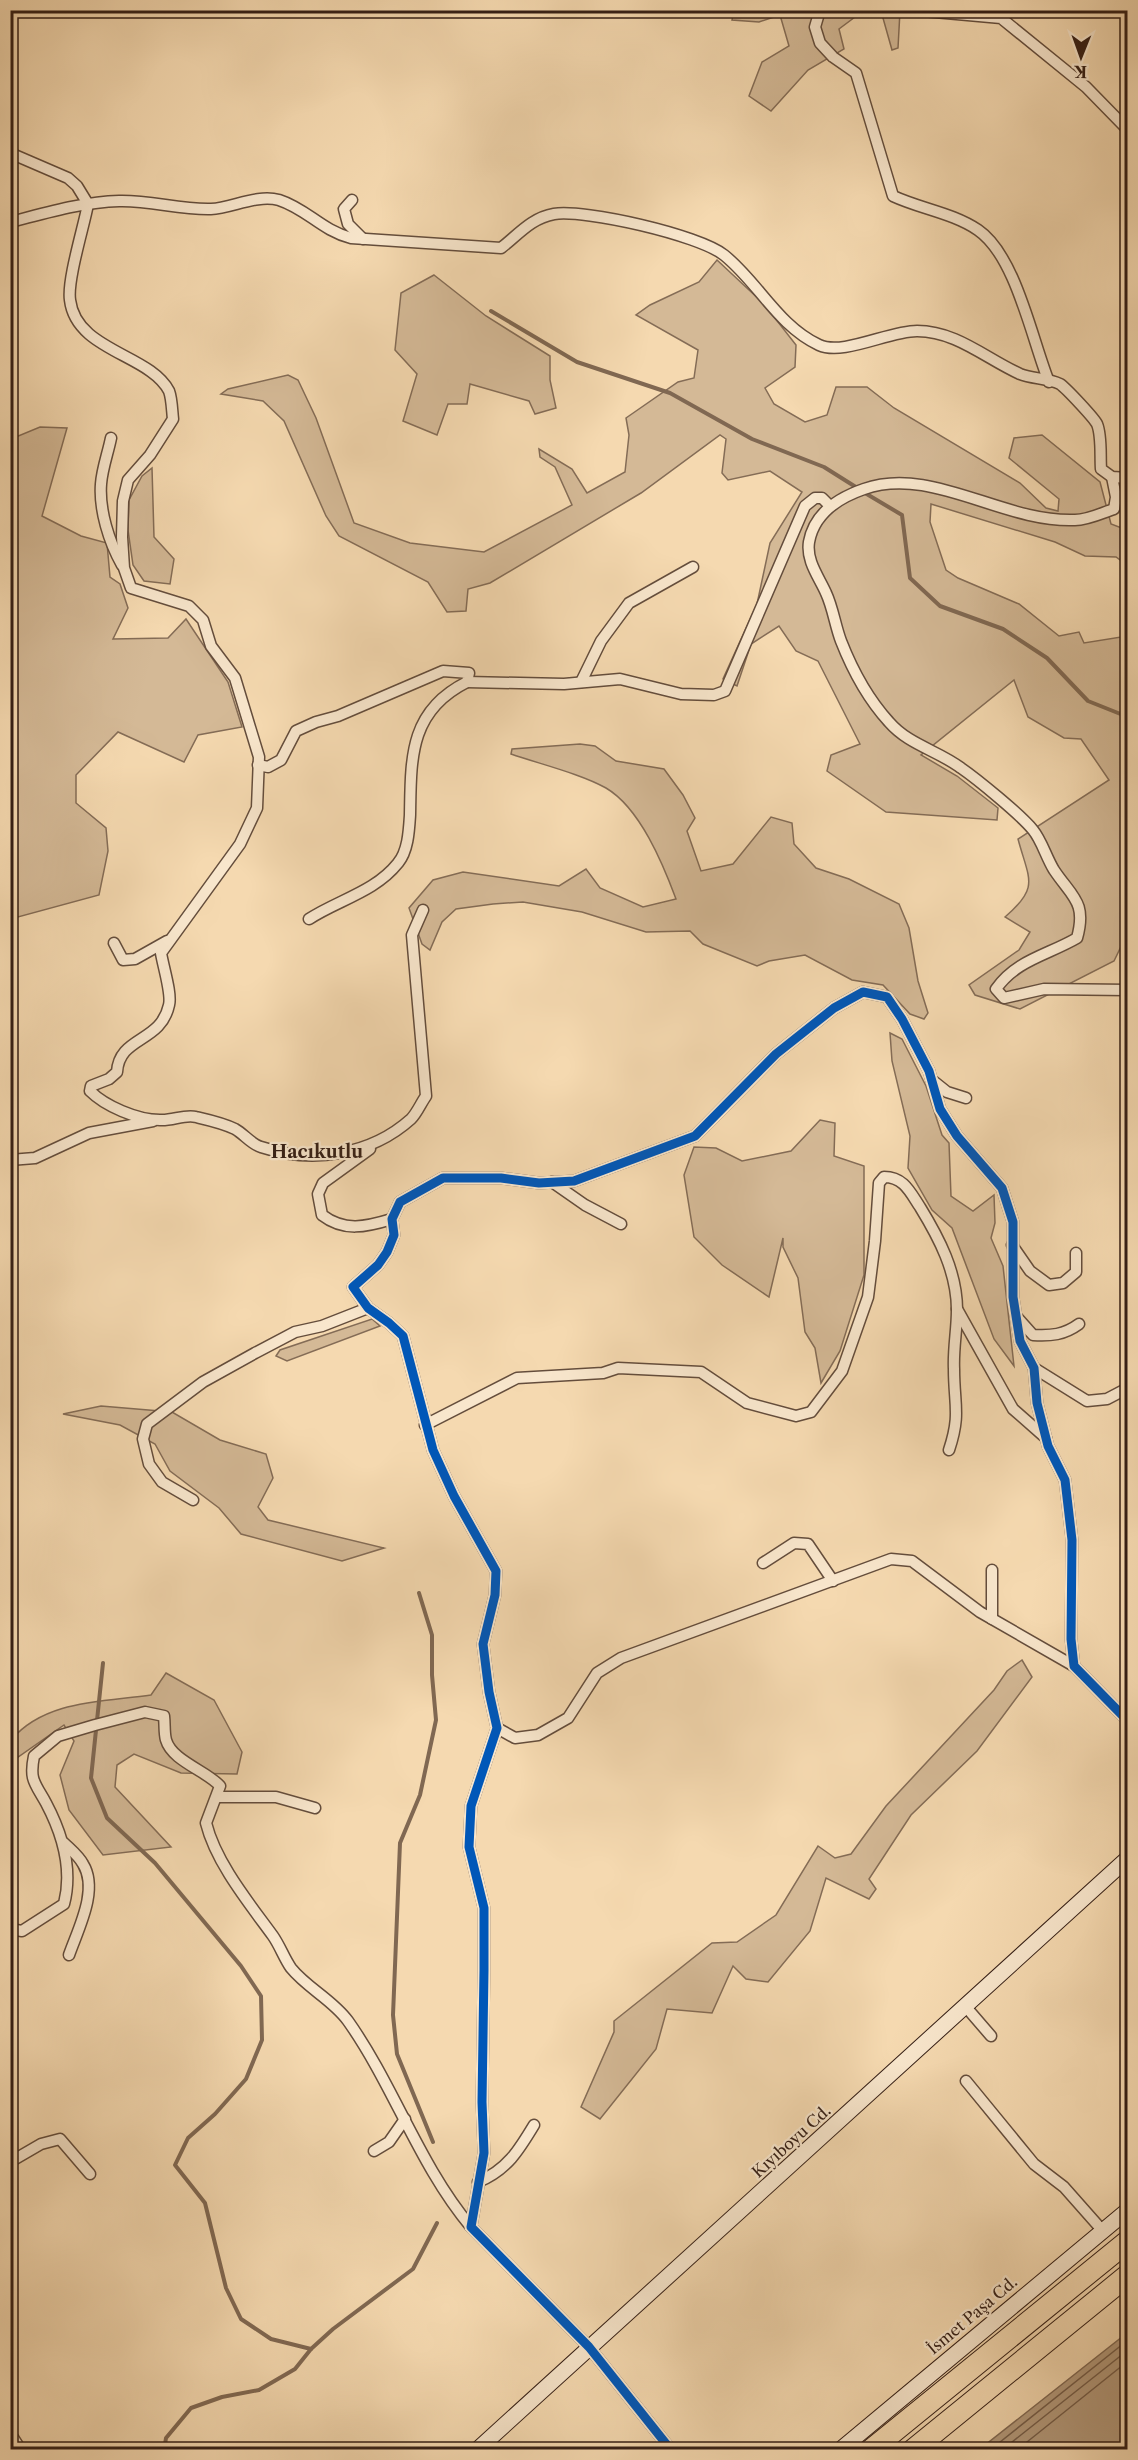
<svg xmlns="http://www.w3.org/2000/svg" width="1138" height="2460" viewBox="0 0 1138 2460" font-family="'Libre Caslon Text',serif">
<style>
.green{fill:#d4b996;stroke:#846c56;stroke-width:1.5}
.water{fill:#b3997b;stroke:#806852;stroke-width:1.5}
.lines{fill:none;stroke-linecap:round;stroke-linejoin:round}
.shore{stroke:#745c48;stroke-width:1.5}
.stream{stroke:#806852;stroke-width:4}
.street-casing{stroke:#644d3c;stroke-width:13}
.secondary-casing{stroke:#341e15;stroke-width:17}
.highway-casing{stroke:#341e15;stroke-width:23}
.street{stroke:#f8e6cc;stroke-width:10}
.secondary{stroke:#f8e6cc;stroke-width:15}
.highway{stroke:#f5d9b0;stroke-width:21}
.cycleway-casing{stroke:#f8e6cc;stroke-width:13}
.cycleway{stroke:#0057b8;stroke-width:9}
.labels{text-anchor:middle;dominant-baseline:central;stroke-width:4.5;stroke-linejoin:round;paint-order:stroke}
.street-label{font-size:16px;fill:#341e15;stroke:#f8e6cc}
.neighbourhood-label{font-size:18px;font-weight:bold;fill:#341e15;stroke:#f8e6cc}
</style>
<rect width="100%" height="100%" fill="#f5d9b0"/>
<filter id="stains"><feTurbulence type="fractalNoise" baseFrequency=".00333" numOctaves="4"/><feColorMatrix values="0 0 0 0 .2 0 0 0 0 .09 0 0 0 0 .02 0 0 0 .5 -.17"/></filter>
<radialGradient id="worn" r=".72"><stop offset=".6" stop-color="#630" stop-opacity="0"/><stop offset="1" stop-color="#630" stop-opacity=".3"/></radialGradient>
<!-- green -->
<g class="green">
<path d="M 734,11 L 863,11 L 839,29 L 844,49 L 808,70 L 771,111 L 749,96 L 762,62 L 789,46 L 780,15 L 759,22 L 732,20 Z"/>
<path d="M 881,11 L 900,11 L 898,48 L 892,50 Z"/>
<path d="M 717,260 L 764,304 L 796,345 L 795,367 L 765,388 L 774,404 L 805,422 L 827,415 L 836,387 L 867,387 L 894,408 L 1020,483 L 1046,508 L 1058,511 L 1059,499 L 1009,458 L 1014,438 L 1042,435 L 1100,482 L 1111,524 L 1127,530 L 1127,565 L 1116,557 L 1085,556 L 1055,542 L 931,504 L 930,522 L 946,570 L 958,578 L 1019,604 L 1059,636 L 1079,632 L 1084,643 L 1121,637 L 1127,645 L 1128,932 L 1114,961 L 1020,1009 L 975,995 L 969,985 L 1019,950 L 1030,932 L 1005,917 C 1040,887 1029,880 1018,839 L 1109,780 L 1081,739 L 1064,738 L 1028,717 L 1014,680 L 921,755 L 957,776 L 998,808 L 997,820 L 886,812 L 827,771 L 831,755 L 860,744 L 818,661 L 796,651 L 779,626 L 751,644 L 737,686 L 723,679 L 757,604 L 770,543 L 802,492 L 770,471 L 728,480 L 722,473 L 726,439 L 720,435 L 641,493 L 490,583 L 468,589 L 466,611 L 447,612 L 428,582 L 339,536 L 326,516 L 284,421 L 263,401 L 221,394 L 228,389 L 288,375 L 298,380 L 316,418 L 354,523 L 410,543 L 484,552 L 572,505 L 555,467 L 540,457 L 539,449 L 572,469 L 587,493 L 625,472 L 629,435 L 626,418 L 678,382 L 694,378 L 698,350 L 636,315 L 650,305 L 699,282 Z"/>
<path d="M 434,275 L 486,316 L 550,356 L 550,380 L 556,408 L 535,414 L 529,401 L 470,384 L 467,404 L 448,404 L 437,435 L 403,421 L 417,374 L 395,350 L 401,293 Z"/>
<path d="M 40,427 L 67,428 L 42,516 L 81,536 L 107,543 L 110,577 L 120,584 L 128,608 L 113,639 L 168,638 L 186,619 L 228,682 L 242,727 L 198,735 L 184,762 L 118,732 L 76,775 L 76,803 L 106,828 L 108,851 L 99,895 L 18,917 L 11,909 L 11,439 Z"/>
<path d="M 152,468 L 154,537 L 174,559 L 170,584 L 144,581 L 133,565 L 128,530 L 129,500 L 142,476 Z"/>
<path d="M 580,744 L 595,746 L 616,761 L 664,769 L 683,795 L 695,818 L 687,831 L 701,871 L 733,864 L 771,817 L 792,823 L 794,844 L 816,868 L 849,879 L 899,904 L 909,928 L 918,981 L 928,1013 L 924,1019 L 910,1014 L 883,985 L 852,980 L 805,955 L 769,961 L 757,966 L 703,944 L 690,931 L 646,932 L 582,912 L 523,902 L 493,904 L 456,909 L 442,922 L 430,950 L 422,944 L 409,908 L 433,880 L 463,872 L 559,886 L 586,869 L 600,888 L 643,907 L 676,899 C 663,864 640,808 606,788 C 581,774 540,764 511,754 L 512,749 Z"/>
<path d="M 890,1033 L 902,1039 L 926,1086 L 942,1135 L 949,1143 L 951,1196 L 973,1211 L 994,1195 L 995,1223 L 991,1238 L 1003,1266 L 1014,1366 L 994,1339 L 952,1228 L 932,1210 L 908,1168 L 910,1136 L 892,1061 Z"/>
<path d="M 820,1120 L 835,1123 L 834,1156 L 864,1166 L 864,1275 L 840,1351 L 821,1383 L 815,1348 L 805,1332 L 798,1278 L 783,1247 L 783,1238 L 769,1297 L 722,1265 L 694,1237 L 684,1175 L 694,1147 L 716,1148 L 742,1161 L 791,1151 Z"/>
<path d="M 372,1319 L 380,1326 L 287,1361 L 276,1356 L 280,1350 Z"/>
<path d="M 101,1406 L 172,1412 L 220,1440 L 266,1454 L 273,1478 L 258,1507 L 268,1520 L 384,1548 L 342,1561 L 241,1534 L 219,1508 L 170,1471 L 155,1444 L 120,1425 L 63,1414 Z"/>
<path d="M 1022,1660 L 1032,1677 L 977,1751 L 911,1815 L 869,1879 L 876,1889 L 869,1899 L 826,1878 L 810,1931 L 768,1982 L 746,1979 L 733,1966 L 712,2013 L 667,2009 L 656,2049 L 600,2119 L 581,2107 L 614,2032 L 614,2021 L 712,1943 L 737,1942 L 776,1915 L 818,1846 L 835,1858 L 851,1854 L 886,1806 L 994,1690 L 1007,1671 Z"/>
<path d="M 166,1673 L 214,1700 L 242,1752 L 237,1774 L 181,1773 L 134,1754 L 117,1765 L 115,1787 L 171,1847 L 103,1855 L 69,1810 L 60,1775 L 74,1741 L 64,1725 L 11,1762 L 11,1740 C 45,1700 102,1702 151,1695 Z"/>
</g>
<!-- water -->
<path class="water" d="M 1127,2333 L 1127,2449 L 980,2449 Z"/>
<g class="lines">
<!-- shore -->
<g class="shore">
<path d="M 990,2450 L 1128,2340"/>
<path d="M 1002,2450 L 1128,2350"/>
<path d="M 1017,2450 L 1128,2361"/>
</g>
<!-- stream -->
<g class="stream">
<path d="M 491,311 L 577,362 L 670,393 L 752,439 L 824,467 L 859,489"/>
<path d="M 865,493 L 902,515 L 910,578 L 940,606 L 1003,629 L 1047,658 L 1088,701 L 1128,717"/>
<path d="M 419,1593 L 432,1635 L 432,1675 L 436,1720 L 420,1795 L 400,1843 L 393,2015 L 397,2054 L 433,2142"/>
<path d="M 103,1663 L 91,1778 L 107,1818 L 155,1863 L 241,1966 L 261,1996 L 262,2040 L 246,2079 L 215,2114 L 188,2138 L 175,2165 L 205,2203 L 226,2288 L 241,2319 L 271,2339 L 311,2349"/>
<path d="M 164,2450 L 166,2438 L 191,2408 L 222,2397 L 259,2390 L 295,2369 L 311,2349 L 333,2329 L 413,2269 L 437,2223"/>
</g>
<defs>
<g id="street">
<path d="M 820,10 L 815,27 L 820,43 L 833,57 L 856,73 L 893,196 C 921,209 953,213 978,230 C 1016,256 1032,340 1049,382"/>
<path d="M 912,10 L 1001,18 L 1086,87 L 1128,130"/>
<path d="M 10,153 L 68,178 L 77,186 L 88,204 C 84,226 67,280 70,300 C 76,351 150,354 169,391 C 172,399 172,411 173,419 L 150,455 L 128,480 L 123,501 L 122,537 L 124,568 L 131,588 L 189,606 L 203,620 L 211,646 L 235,678 L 259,757 L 257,808 L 240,844 L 161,953 C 163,966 172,994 169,1005 C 161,1043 119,1036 117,1072 L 109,1079 L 91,1086 L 90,1091 C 105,1106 137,1120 160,1120 C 172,1121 185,1114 196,1117 C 209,1120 223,1123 235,1129 C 244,1134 251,1144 261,1147 C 313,1164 371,1155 411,1119 C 417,1113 421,1103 426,1096 L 412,935 L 423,910"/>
<path d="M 352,200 L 344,209 L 348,224 L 363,239"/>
<path d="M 10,222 C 46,213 82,202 119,201 C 150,200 180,210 211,209 C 232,208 257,194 279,200 C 307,209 321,230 351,238 L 501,248 C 518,235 531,218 554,214 C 585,209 699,235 724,255 C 758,282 778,326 819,345 C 843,356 889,331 917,331 C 956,331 985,358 1020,374 C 1032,379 1048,378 1060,384 C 1066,388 1094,418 1097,424 C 1102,436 1100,456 1101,469 L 1112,477 L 1128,478"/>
<path d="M 111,438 C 108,453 102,469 101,484 C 99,510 109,542 122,565"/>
<path d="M 1112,477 L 1116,497 L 1114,509 C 1102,513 1088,520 1075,520 C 1003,523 931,465 864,489 C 838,498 814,514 809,542 C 806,561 819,577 826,593 C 833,608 835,625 841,641 C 852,669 868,699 889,722 C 909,745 937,750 961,768 C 977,779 1021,815 1033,830 C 1042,841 1046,857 1054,870 C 1072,897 1087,902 1077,938 C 1048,955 1016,960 996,989 L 1004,998 L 1044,989 L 1128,990"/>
<path d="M 467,682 L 564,684 L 620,679 L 681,694 L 714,695 L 725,691 L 805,506 L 815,498 L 822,498 L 830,506"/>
<path d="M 581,682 L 601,641 L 629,603 L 693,567"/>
<path d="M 258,765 L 268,767 L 281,760 L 296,731 L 316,722 L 338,716 L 443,671 L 469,673 L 467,682 C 409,711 411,758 410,815 C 409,831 408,851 398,863 C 375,892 338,900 309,919"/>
<path d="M 114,943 L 123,960 L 135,959 L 167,941"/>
<path d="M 932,1080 L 947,1092 L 966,1098"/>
<path d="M 370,1149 L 323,1183 L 318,1194 L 322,1215 C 344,1232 366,1227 392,1219"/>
<path d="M 10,1160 L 35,1158 L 89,1133 L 153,1121"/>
<path d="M 552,1182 L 585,1205 L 621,1224"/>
<path d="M 1012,1245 L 1030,1271 L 1049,1285 L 1063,1283 L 1076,1272 L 1076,1253"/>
<path d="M 957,1309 L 1013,1409 L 1046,1438"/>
<path d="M 1016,1316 L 1033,1335 C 1051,1336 1064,1335 1079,1324"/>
<path d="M 1034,1368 L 1087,1401 L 1107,1399 L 1128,1388"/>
<path d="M 425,1425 L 517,1378 L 603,1373 L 618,1368 L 701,1372 L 747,1403 L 796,1416 L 811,1412 L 842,1371 L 868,1297 L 875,1241 L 879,1183 L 884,1177 C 904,1177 910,1192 920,1207 C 939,1238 957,1272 957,1310 C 957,1330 953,1349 954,1369 C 954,1405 961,1414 949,1450"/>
<path d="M 193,1500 L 162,1482 L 149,1464 L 143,1439 L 147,1424 L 203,1382 L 255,1353 L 295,1332 L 322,1326 L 368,1308"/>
<path d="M 763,1563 L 794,1543 L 808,1544 L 833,1581"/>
<path d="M 992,1619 L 992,1570"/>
<path d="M 497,1728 L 515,1738 L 538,1735 L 568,1718 L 597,1673 L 621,1658 L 891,1559 L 912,1561 L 980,1612 L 1074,1666"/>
<path d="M 218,1797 L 276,1797 L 315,1808"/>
<path d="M 64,1843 C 70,1849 79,1856 83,1864 C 99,1890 78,1929 69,1955"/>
<path d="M 10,1929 L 22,1931 L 64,1904 C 73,1869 63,1835 46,1803 C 35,1783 29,1780 34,1756 L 58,1736 L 95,1725 L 145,1712 L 164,1716 C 165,1724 164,1733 166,1740 C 172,1761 207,1771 220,1786 L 206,1823 C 216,1863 249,1903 273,1936 C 280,1946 284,1958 291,1968 C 307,1988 333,2000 348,2021 C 394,2086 419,2165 471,2227"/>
<path d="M 966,2007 L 991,2036"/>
<path d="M 966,2081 L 1034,2164 L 1064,2187 L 1102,2230"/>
<path d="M 374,2151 L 389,2142 L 405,2119"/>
<path d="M 10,2162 L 41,2144 L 60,2139 L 90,2174"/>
<path d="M 478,2182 C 507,2170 519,2150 534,2125"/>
<path d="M 10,2433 L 21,2450"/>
<path d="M 671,2450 L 589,2347 L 471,2227 L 484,2153 L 482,2102 L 484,1970 L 484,1908 L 469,1847 L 471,1806 L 497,1728 L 489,1692 L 483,1644 L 495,1595 L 496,1571 L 454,1496 L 433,1450 L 403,1336 L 389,1323 L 368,1308 L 353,1287 L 378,1265 L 387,1252 L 394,1235 L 392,1219 L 400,1202 L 443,1178 L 501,1178 L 539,1183 L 574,1181 L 695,1136 L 776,1054 L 834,1008 L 863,992 L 887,997 L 902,1019 L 929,1071 L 940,1109 L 957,1136 L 1002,1188 L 1013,1222 L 1013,1297 L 1020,1341 L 1034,1368 L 1037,1403 L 1048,1446 L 1065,1480 L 1072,1540 L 1071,1639 L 1074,1666 L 1128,1721"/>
</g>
<g id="secondary">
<path d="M 477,2450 L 1128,1858"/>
<path d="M 840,2450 L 1128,2210"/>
</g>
<g id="highway">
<path d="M 871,2450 L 1128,2241"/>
<path d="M 913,2450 L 1128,2275"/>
</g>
</defs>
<!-- street casing -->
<use href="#street" class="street-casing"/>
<!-- secondary casing -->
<use href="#secondary" class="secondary-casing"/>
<!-- highway casing -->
<use href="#highway" class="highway-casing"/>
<!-- street -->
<use href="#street" class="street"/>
<!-- secondary -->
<use href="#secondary" class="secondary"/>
<!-- highway -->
<use href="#highway" class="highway"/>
<defs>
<path id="cycleway" d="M 671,2450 L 589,2347 L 471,2227 L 484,2153 L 482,2102 L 484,1970 L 484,1908 L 469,1847 L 471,1806 L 497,1728 L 489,1692 L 483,1644 L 495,1595 L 496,1571 L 454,1496 L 433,1450 L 403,1336 L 389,1323 L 368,1308 L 353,1287 L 378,1265 L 387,1252 L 394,1235 L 392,1219 L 400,1202 L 443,1178 L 501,1178 L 539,1183 L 574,1181 L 695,1136 L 776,1054 L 834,1008 L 863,992 L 887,997 L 902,1019 L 929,1071 L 940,1109 L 957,1136 L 1002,1188 L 1013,1222 L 1013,1297 L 1020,1341 L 1034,1368 L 1037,1403 L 1048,1446 L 1065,1480 L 1072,1540 L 1071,1639 L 1074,1666 L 1128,1721"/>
</defs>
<!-- cycleway casing -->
<use href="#cycleway" class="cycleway-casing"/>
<!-- cycleway -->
<use href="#cycleway" class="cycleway"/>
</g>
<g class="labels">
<!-- street labels -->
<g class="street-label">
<text transform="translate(791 2141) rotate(-42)">Kıyıboyu Cd.</text>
<text transform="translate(972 2315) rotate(-40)">İsmet Paşa Cd.</text>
</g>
<!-- neighbourhood labels -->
<g class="neighbourhood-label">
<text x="317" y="1152">Hacıkutlu</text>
</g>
</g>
<!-- margin -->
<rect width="1138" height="2460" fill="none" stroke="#f5d9b0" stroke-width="36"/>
<rect x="12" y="12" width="1114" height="2436" fill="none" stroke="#341e15" stroke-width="3"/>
<rect x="18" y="18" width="1102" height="2424" fill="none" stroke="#341e15" stroke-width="1.5"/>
<!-- north arrow -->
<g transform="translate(1081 57) rotate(181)" stroke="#f8e6cc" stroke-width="4.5" paint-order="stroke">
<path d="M0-4.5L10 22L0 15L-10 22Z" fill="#341e15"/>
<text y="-9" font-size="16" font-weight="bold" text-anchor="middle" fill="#341e15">K</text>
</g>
<rect width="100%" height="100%" filter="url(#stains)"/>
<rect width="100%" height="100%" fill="url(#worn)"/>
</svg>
